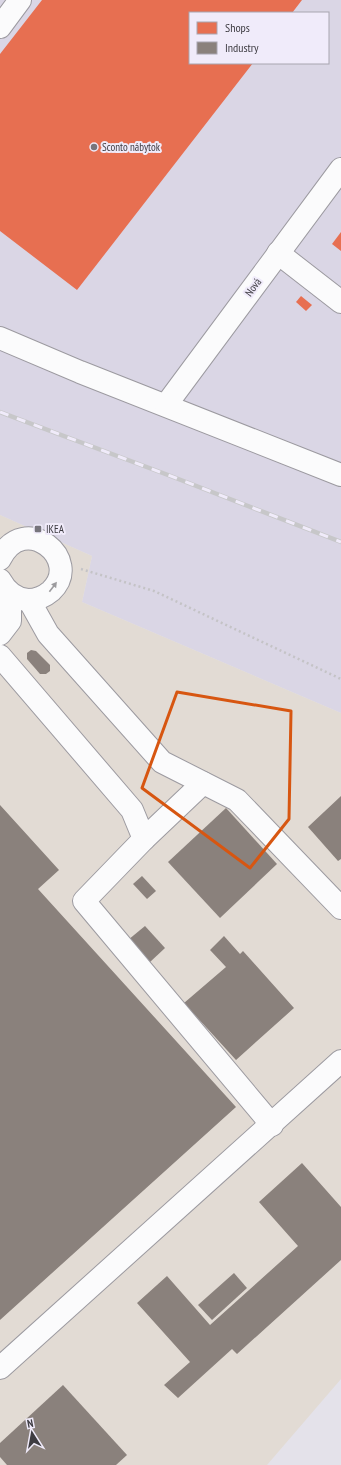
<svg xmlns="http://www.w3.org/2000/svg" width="341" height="1465" viewBox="0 0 341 1465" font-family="'PT Sans Narrow',sans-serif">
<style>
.built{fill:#dad6e5;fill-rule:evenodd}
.industrial{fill:#e2dbd4}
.shops{fill:#e76f51}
.industry{fill:#8a817c}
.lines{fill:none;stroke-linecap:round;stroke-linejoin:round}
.minor-casing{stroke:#9c9aa0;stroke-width:24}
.path{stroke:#c4c3c6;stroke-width:2.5;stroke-dasharray:2 3;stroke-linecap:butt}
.minor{stroke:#fbfbfc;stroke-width:22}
.rail-casing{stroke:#c7c7c9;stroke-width:4.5}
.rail{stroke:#f0ebfa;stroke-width:3;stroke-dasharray:9;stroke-linecap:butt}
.oneway{fill:#9c9b9e}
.marked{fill:none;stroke:#d75611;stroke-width:3;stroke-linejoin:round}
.poi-dot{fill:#77757c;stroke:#f0ebfa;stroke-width:1.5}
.labels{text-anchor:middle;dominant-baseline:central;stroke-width:4;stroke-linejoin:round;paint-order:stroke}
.poi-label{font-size:11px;fill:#3d3b41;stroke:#f0ebfa;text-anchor:start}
.street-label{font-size:11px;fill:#3d3b41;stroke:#f0ebfa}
</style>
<rect width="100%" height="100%" fill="#e4e2ea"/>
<!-- built -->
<path class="built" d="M 0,0 L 341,0 L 341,713 L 82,602 L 92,556 L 0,515 ZM 190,13 L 328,13 L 328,63 L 190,63 Z"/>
<!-- industrial -->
<path class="industrial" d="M 0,515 L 92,556 L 82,602 L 341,713 L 341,1379 L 267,1465 L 0,1465 Z"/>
<!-- shops -->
<g class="shops">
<path d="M 42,0 L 302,0 L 292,13 L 190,13 L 190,63 L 253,63 L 77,290 L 0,231 L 0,54 Z"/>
<path d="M 341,232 L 341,251 L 332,244 Z"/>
<path d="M 301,296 L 312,305 L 306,311 L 296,302 Z"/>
</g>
<!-- industry -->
<g class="industry">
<path d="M 31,650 L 36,651 L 50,665 L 50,671 L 46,674 L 40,674 L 27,659 L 27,653 Z"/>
<path d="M 341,796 L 341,859 L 338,861 L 308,827 Z"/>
<path d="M 0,805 L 59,870 L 38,889 L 236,1107 L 0,1320 Z"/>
<path d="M 226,808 L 277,864 L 220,918 L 168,862 Z"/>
<path d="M 142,876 L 156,891 L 147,899 L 133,884 Z"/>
<path d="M 145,926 L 165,948 L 149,963 L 128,940 Z"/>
<path d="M 224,936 L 240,954 L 243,951 L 294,1008 L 236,1060 L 184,1003 L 226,967 L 210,950 Z"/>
<path d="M 302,1163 L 341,1207 L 341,1260 L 237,1354 L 232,1349 L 178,1398 L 164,1385 L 190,1362 L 137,1303 L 167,1276 L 210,1325 L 298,1246 L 259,1202 Z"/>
<path d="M 234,1273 L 247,1288 L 212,1320 L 198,1305 Z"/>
<path d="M 63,1385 L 127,1455 L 116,1465 L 7,1465 L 0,1457 L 0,1443 Z"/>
</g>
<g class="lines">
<defs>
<g id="minor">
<path d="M 0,27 L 20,0"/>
<path d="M 278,253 L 341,302"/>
<path d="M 0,338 L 80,372 L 341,475"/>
<path d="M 166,405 L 341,169"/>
<path d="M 0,559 C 24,510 84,560 51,591 C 44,597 37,600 28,600 C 15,599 6,591 0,580"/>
<path d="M 29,600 L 48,634 L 162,762 L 237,800 L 341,908"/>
<path d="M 0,634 L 10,621 L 10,594"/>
<path d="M 0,656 L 132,810 L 144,839 L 84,901 L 272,1125"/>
<path d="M 144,839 L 203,783"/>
<path d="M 0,1368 L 341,1061"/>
</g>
</defs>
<!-- minor casing -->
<use href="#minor" class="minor-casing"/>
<!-- path -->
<path class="path" d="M 81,569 L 154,591 L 341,679"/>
<!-- minor -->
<use href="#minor" class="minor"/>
<defs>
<path id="rail" d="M 0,412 L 168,475 L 341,542"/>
</defs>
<!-- rail casing -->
<use href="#rail" class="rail-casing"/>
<!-- rail -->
<use href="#rail" class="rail"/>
</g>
<!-- one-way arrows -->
<defs><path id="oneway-solid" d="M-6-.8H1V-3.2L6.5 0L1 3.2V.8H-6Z"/></defs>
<use class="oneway" href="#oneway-solid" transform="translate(53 587) rotate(-53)"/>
<!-- marked area -->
<path class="marked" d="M 177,692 L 291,711 L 289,819 L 250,868 L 142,788 Z"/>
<!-- markers -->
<g class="poi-dot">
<circle cx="94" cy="147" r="4"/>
<rect x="34" y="525" width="8" height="8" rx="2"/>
</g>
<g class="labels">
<!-- poi labels -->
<g class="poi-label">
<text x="102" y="147">Sconto nábytok</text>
<text x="46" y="529">IKEA</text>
</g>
<!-- street labels -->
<g class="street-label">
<text transform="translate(253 287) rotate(-54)">Nová</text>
</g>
</g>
<!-- legend -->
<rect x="189" y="12" width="140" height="52" fill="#f0ebfa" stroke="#a8a5b0"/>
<rect x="197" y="22" width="20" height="12" fill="#e76f51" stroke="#a8a5b0"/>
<text x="225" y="32" font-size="12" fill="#3d3b41">Shops</text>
<rect x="197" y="42" width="20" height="12" fill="#8a817c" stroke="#a8a5b0"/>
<text x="225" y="52" font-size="12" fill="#3d3b41">Industry</text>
<!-- north arrow -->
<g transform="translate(32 1433) rotate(349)" stroke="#f0ebfa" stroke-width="3" paint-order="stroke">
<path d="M0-3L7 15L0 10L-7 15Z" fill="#3d3b41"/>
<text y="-6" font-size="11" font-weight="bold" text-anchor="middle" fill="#3d3b41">N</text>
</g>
</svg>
